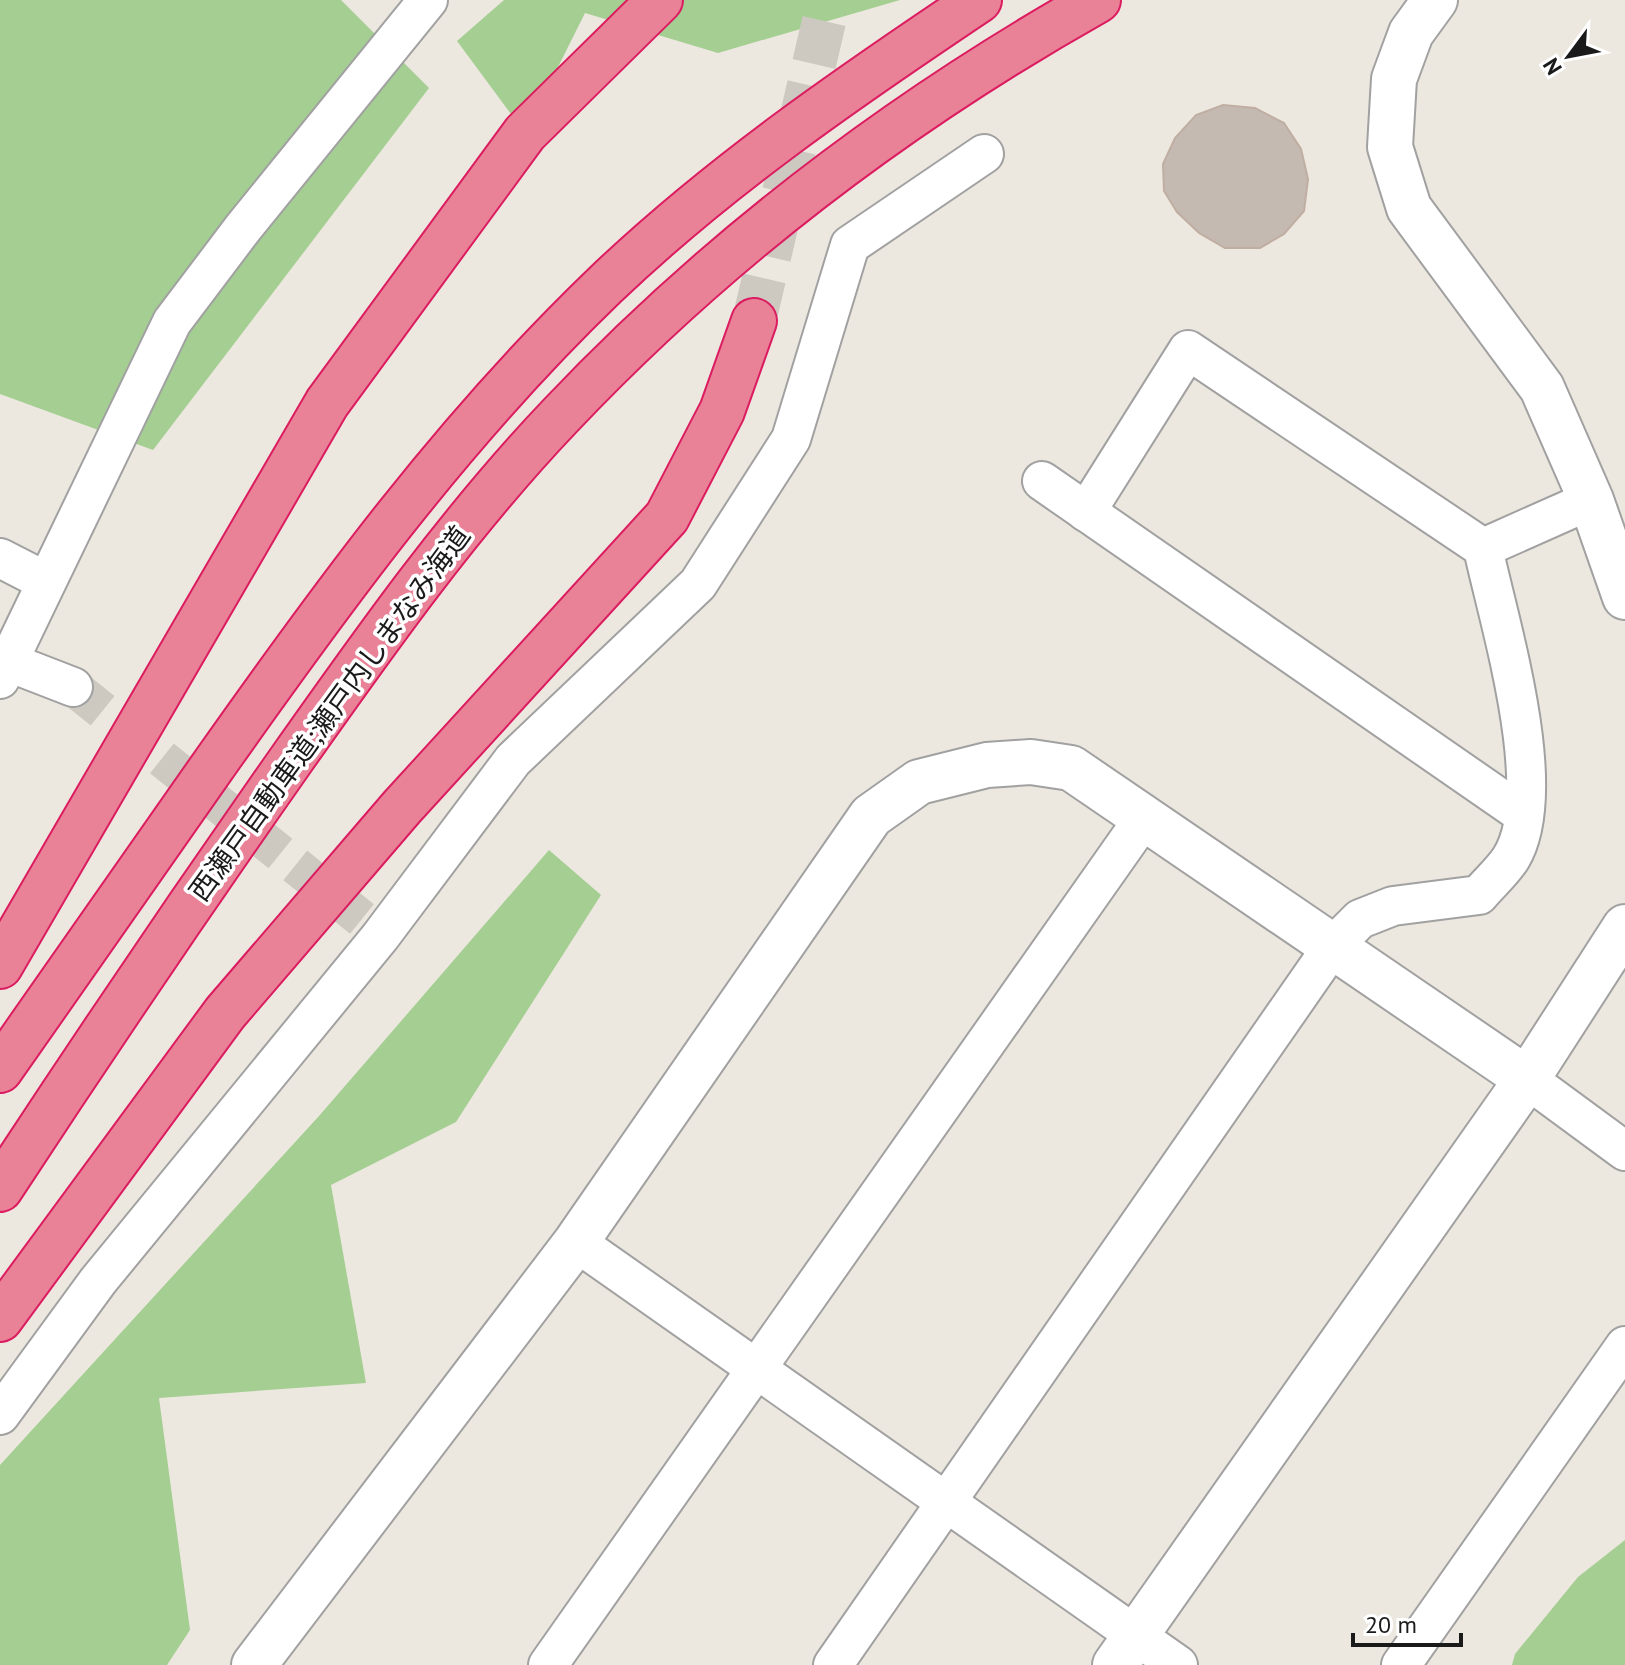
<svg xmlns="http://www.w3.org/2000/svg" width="1625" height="1665" viewBox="0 0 1625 1665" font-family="'PT Sans','Noto Sans JP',sans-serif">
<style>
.forest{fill:#a4ce92}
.building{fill:#c4bab2;stroke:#bfaea1;stroke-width:2}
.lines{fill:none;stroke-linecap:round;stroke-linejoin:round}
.minor-tunnel{stroke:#cdc9c1;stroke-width:38;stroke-dasharray:38 19;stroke-linecap:butt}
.motorway-tunnel{stroke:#cdc9c1;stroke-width:44;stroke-dasharray:44 22;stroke-linecap:butt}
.minor-casing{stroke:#a1a1a1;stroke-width:42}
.tertiary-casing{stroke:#a1a1a1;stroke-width:48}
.motorway-casing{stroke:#db1c60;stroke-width:48}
.minor{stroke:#fff;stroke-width:38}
.tertiary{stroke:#fff;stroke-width:44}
.motorway{stroke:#e98297;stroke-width:44}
.labels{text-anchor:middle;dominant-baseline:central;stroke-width:7;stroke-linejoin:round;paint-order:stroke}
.street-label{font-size:28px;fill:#1a1a1a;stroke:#fff}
</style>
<rect width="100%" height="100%" fill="#ede8df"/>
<!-- forest -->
<g class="forest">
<path d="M 0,0 L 341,0 L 429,88 L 153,450 L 0,394 Z"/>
<path d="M 504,0 L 900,0 L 718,53 L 585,13 L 525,133 L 457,41 Z"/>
<path d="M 549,850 L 601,895 L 456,1122 L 331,1185 L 366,1383 L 159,1398 L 190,1630 L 167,1665 L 0,1665 L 0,1465 L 319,1116 Z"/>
<path d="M 1625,1540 L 1625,1665 L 1512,1665 L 1515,1654 L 1578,1577 Z"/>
</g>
<!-- building -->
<path class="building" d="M 1223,105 L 1255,108 L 1284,123 L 1301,149 L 1308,179 L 1304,211 L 1284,234 L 1260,248 L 1225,248 L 1199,233 L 1177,212 L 1164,191 L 1163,164 L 1175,138 L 1196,115 Z"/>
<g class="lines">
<!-- minor-tunnel -->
<path class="minor-tunnel" d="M 73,687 L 362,919"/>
<!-- motorway-tunnel -->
<path class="motorway-tunnel" d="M 754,321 L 829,0"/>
<defs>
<g id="minor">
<path d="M 1042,481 L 1524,815"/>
<path d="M 1483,548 L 1591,500"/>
<path d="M 0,558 L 45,581"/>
<path d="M 11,663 L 73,687"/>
<path d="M 0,679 L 172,322 L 243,228 L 428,0"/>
<path d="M 1527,1079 L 1625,1151"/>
<path d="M 576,1242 L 1178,1665"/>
<path d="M 0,1415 L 98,1281 L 380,937 L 513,760 L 698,584 L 791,439 L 850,245 L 984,154"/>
<path d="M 548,1665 L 1144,818"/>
<path d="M 833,1665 L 1332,947 L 1360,919 L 1393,906 L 1479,895 C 1489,883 1503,871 1511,858 C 1552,791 1499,623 1483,548 L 1188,350 L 1086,512"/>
<path d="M 1401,1665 L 1625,1346"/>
</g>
<g id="tertiary">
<path d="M 1435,0 L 1411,33 L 1394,79 L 1390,147 L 1409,208 L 1542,388 L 1591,500 L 1625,597"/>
<path d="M 254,1665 L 576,1242 L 871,816 L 919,782 L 987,765 L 1031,762 L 1071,768 L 1527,1079"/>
<path d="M 1115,1665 L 1527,1079 L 1625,927"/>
</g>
<g id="motorway">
<path d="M 0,966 L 327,403 L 525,133 L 660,0"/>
<path d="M 0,1070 C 71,967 143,865 215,763 C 335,593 454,430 605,285 C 719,176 849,87 979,0"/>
<path d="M 0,1189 C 95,1044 192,901 291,760 C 375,641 459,522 560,416 C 717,250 899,112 1098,0"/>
<path d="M 0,1319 L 225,1013 L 402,807 L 667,517 L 722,411 L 754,321"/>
</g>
</defs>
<!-- minor casing -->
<use href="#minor" class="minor-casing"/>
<!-- tertiary casing -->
<use href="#tertiary" class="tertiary-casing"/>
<!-- motorway casing -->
<use href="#motorway" class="motorway-casing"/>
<!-- minor -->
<use href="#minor" class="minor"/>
<!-- tertiary -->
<use href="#tertiary" class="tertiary"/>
<!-- motorway -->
<use href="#motorway" class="motorway"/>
</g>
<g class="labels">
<!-- street labels -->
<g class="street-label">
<text transform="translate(329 713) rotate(-54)">西瀬戸自動車道;瀬戸内しまなみ海道</text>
</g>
</g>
<!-- north arrow -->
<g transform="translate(1569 56) rotate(238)" stroke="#ffffff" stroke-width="6" paint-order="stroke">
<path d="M0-6L14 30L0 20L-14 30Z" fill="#1a1a1a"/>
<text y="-12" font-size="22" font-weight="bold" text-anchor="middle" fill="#1a1a1a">N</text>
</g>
<!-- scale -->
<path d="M1353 1633v12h108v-12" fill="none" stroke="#1a1a1a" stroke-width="4"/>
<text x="1365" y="1633" font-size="24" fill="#1a1a1a" stroke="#ffffff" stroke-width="6" paint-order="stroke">20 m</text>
</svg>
